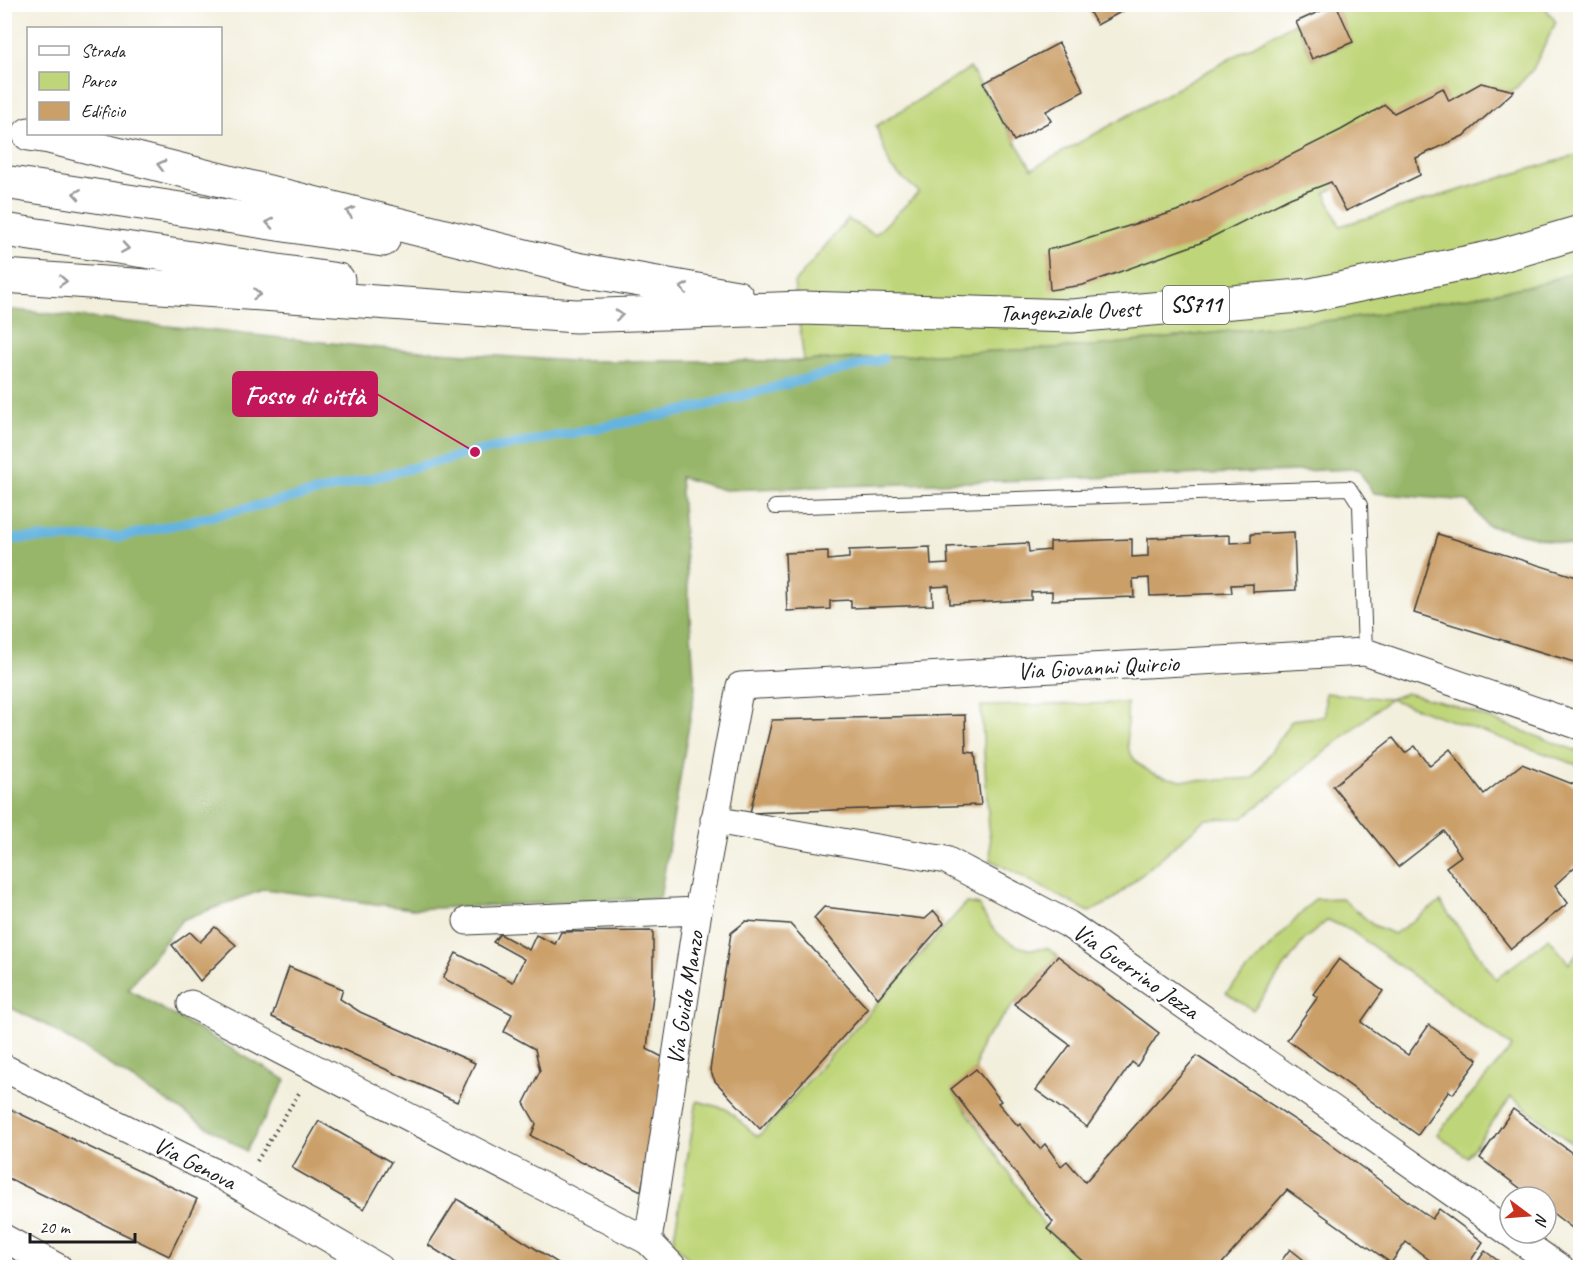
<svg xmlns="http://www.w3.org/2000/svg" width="1585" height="1272" viewBox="0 0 1585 1272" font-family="Caveat,sans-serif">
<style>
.green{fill:#bfd579;stroke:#6e784a;stroke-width:1.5}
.forest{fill:#97b669;stroke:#5a6942;stroke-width:1.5}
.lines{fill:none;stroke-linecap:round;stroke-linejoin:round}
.stream{stroke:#65b4df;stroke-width:10}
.building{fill:#cb9f68}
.lane-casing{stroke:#3c3c39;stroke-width:16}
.street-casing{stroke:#3c3c39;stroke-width:29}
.primary-casing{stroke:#3c3c39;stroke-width:35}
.path{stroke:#3c3c39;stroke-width:4;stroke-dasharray:1.5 4.5;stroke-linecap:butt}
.lane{stroke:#fff;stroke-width:14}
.street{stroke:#fff;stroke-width:27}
.primary{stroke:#fff;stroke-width:33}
.oneway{stroke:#999}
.labels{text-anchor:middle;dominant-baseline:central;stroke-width:4.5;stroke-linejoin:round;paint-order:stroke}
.shield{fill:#fff;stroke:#606060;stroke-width:1.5}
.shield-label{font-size:22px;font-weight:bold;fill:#1c1c1c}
.street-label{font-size:24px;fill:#1c1c1c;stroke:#fff}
.leader{fill:none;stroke:#c2185b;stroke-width:2}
.callout-dot{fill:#c2185b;stroke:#fff;stroke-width:2}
.callout{fill:#c2185b;stroke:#c2185b;stroke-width:2}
.callout-label{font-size:26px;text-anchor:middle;font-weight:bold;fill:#fff}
</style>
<rect width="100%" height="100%" fill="#fff"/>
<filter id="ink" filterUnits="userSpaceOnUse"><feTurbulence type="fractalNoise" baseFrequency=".0167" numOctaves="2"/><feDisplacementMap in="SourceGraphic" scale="12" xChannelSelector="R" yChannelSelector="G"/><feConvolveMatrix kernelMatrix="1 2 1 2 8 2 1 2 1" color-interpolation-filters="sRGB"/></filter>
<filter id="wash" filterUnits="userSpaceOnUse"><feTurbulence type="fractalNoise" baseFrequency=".008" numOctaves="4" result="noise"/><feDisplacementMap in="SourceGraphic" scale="24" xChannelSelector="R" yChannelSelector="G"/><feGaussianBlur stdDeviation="1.35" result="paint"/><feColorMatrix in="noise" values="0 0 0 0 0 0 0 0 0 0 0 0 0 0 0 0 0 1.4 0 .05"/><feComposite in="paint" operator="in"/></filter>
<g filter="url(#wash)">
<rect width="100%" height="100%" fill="#f3efdd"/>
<!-- green -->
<g class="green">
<path d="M 1336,5 L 1543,5 L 1556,22 L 1533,69 L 1516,88 L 1325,193 L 1340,226 L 1580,154 L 1580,270 L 1540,284 L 1361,317 L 1095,346 L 804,361 L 794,283 L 848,219 L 875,235 L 919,192 L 891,168 L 876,126 L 970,68 L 1032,169 L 1296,22 L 1312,59 L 1352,42 Z"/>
<path d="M 1325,693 L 1390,699 L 1406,693 L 1452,705 L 1580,752 L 1580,766 L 1390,699 L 1243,818 L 1206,819 L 1110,902 L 1089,912 L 991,860 L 981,706 L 1127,703 C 1128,714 1125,740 1129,750 C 1147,792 1216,779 1253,778 L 1292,720 L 1325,716 Z"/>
<path d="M 1342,898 L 1373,925 L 1394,934 L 1440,902 L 1496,979 L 1549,938 L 1569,964 L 1580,949 L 1580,1150 L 1511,1097 L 1467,1157 L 1437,1134 L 1512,1047 L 1350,930 L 1328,920 L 1304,940 L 1253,1010 L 1226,993 L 1315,899 Z"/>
<path d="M 966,903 L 979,905 C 988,926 1004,944 1028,949 C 1033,950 1041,949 1047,948 L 1058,956 L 1014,1004 L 983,1041 L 977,1058 L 976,1069 L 952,1090 L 1047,1229 L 1090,1267 L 697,1267 L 673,1243 L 697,1101 L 726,1109 L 758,1137 Z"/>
</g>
<!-- forest -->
<path class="forest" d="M 1580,270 L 1580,548 L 1486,525 L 1468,501 L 1373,493 L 1358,469 L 724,490 L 680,477 L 695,689 L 660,898 L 412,909 L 265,889 L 182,920 L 128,989 L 286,1080 L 246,1151 L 46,1025 L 5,1005 L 5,309 L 379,348 L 571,361 L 804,361 L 1095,346 L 1361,317 L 1540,284 Z"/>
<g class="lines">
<!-- stream -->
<path class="stream" d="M 4,539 L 120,537 L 313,493 L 475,452 L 683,411 L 883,359"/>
</g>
<g id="blocks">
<!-- building -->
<g class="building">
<path d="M 1085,4 L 1127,4 L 1128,8 L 1097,25 Z"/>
<path d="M 1336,4 L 1353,42 L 1312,59 L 1296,22 Z"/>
<path d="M 1059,43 L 1084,91 L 1046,111 L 1051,121 L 1014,141 L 984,83 Z"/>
<path d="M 1481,83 L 1514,91 L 1465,135 L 1416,158 L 1420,175 L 1346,211 L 1331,182 L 1290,198 L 1200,243 L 1083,285 L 1050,290 L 1047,250 L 1071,244 L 1183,209 L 1341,130 L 1385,105 L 1394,113 L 1443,88 L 1449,101 Z"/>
<path d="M 1294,532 L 1296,590 L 1253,592 L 1253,584 L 1231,585 L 1232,593 L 1150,596 L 1149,578 L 1133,579 L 1134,597 L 1052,600 L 1052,591 L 1031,592 L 1031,600 L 950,604 L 949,586 L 932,587 L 933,605 L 851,608 L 851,600 L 830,601 L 830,609 L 787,611 L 785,553 L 828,551 L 828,560 L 849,558 L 849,550 L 930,547 L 931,565 L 948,564 L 947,547 L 1028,543 L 1029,552 L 1050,550 L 1050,542 L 1132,539 L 1132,557 L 1148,556 L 1148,538 L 1230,535 L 1230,543 L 1251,542 L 1251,534 Z"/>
<path d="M 1438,534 L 1580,578 L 1580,652 L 1577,663 L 1414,613 Z"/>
<path d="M 965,715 L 966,752 L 975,753 L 981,805 L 750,813 L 772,720 Z"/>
<path d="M 1393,738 L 1405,753 L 1415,746 L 1430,766 L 1450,749 L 1484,794 L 1522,764 L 1580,787 L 1580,862 L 1555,885 L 1568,903 L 1511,949 L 1446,867 L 1461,856 L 1444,831 L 1398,867 L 1333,786 Z"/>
<path d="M 824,907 L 925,919 L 934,911 L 944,923 L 878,998 L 814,918 Z"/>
<path d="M 746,921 L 790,924 L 868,1009 L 760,1129 L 715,1081 L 710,1070 L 731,933 Z"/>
<path d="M 215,927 L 236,945 L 200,981 L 172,945 L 190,932 L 200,942 Z"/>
<path d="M 653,931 L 653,994 L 647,1049 L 666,1059 L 666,1061 L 641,1191 L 531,1136 L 536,1124 L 524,1103 L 540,1071 L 535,1049 L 504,1032 L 512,1014 L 443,978 L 456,953 L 513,982 L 524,959 L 493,942 L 500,934 L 529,950 L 536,935 L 555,944 L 561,932 Z"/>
<path d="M 1058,956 L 1159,1033 L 1137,1066 L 1132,1062 L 1087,1127 L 1036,1090 L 1070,1045 L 1014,1004 Z"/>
<path d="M 1339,959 L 1383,991 L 1361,1022 L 1408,1055 L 1429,1025 L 1478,1060 L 1453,1094 L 1449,1091 L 1418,1135 L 1287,1040 L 1318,997 L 1313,994 Z"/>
<path d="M 289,967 L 343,989 L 340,999 L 360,1012 L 475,1063 L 457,1102 L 272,1017 Z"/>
<path d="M 1197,1056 L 1318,1135 L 1432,1219 L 1439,1209 L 1483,1242 L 1466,1268 L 1440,1268 L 1406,1242 L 1391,1263 L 1287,1190 L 1218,1268 L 1090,1268 L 1047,1229 L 1053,1222 L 951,1089 L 976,1069 L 1001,1101 L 998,1103 L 1018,1126 L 1020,1124 L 1040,1149 L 1045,1144 L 1061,1166 L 1067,1161 L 1085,1182 Z"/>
<path d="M 4,1106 L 197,1199 L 169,1256 L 4,1176 Z"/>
<path d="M 1513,1109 L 1580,1159 L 1580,1234 L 1546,1208 L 1546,1197 L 1532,1197 L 1480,1158 Z"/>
<path d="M 319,1121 L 391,1162 L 364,1209 L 292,1168 Z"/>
<path d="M 457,1199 L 566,1268 L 464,1268 L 428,1245 Z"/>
<path d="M 1290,1249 L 1314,1268 L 1276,1268 Z"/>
<path d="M 1485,1251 L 1508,1268 L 1473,1268 Z"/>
</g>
</g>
</g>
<g filter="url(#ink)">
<use href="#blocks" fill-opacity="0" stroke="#3c3c39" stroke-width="1.5"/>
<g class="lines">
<defs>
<path id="lane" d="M 775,507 L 1349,488 L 1360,505 L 1365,652"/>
<g id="street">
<path d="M 714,820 L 946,860 L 1068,924 L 1510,1233"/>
<path d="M 698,911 L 740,686 L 1365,652 L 1580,726"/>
<path d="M 467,921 L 698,911 L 648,1241 L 674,1268"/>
<path d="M 191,1004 L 648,1241"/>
<path d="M 4,1068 L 222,1176 L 380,1268"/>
<path d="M 1510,1233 L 1560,1268"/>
<path d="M 4,1238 L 59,1268"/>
</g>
<g id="primary">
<path d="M 29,134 L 49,137 L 577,269 L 737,297"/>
<path d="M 4,182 L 383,240"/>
<path d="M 4,230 L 338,280"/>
<path d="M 4,276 L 576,316 L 803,308 L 1072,316 L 1311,295 L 1499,256 L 1580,232"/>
</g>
</defs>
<!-- lane casing -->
<use href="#lane" class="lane-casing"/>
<!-- street casing -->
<use href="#street" class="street-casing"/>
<!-- primary casing -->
<use href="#primary" class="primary-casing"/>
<!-- path -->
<path class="path" d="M 257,1161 L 299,1093"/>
<!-- lane -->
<use href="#lane" class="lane"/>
<!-- street -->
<use href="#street" class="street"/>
<!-- primary -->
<use href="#primary" class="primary"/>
</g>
<!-- one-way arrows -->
<defs><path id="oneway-chevron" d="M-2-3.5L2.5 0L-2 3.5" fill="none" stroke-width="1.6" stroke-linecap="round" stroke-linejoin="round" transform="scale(1.5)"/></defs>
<g class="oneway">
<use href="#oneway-chevron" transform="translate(161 165) rotate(-166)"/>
<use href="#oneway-chevron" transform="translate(77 194) rotate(-171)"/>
<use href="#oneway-chevron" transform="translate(350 212) rotate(-166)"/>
<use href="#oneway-chevron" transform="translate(270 223) rotate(-171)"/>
<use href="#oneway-chevron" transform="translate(125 248) rotate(9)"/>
<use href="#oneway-chevron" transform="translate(63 281) rotate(4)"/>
<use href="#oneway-chevron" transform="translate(684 288) rotate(-170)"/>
<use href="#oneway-chevron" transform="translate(257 294) rotate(4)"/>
<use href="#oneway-chevron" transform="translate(619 315) rotate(-2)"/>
</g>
</g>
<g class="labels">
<!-- shield labels -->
<rect class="shield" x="1163" y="286" width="66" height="38" rx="4.5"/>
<g class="shield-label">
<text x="1196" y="305">SS711</text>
</g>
<!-- street labels -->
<g class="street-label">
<text transform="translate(1070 311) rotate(-2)">Tangenziale Ovest</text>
<text transform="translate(1098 667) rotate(-3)">Via Giovanni Quircio</text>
<text transform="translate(1136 971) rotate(35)">Via Guerrino Jezza</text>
<text transform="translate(685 998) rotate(-81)">Via Guido Manzo</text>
<text transform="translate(195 1163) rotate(27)">Via Genova</text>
</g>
</g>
<!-- callouts -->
<path class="leader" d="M475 452L377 394"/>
<circle class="callout-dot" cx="475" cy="452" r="6"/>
<rect class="callout" x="233" y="372" width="144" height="44" rx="6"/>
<g class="callout-label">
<text x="305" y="404">Fosso di città</text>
</g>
<!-- margin -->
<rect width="1585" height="1272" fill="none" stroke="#fff" stroke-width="24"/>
<!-- legend -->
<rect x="27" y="27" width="195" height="108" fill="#ffffff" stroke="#a4a4a4" stroke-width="1.5"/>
<rect x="39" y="46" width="30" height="9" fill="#ffffff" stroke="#a4a4a4" stroke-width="1.5"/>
<text x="81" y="57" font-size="18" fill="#1c1c1c">Strada</text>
<rect x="39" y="72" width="30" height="18" fill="#bfd579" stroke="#a4a4a4" stroke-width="1.5"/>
<text x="81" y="87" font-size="18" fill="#1c1c1c">Parco</text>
<rect x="39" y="102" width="30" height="18" fill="#cb9f68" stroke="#a4a4a4" stroke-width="1.5"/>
<text x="81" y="117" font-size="18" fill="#1c1c1c">Edificio</text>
<!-- north arrow -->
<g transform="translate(1528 1215) rotate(106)"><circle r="28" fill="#ffffff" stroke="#a4a4a4" stroke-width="1.5"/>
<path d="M0-4.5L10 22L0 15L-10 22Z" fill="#c8321e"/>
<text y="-9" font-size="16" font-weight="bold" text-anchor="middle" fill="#1c1c1c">N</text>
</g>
<!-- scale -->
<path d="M30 1233v9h105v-9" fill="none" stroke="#1c1c1c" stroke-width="3"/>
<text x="39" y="1233" font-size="18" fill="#1c1c1c" stroke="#ffffff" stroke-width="4.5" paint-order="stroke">20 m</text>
</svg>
